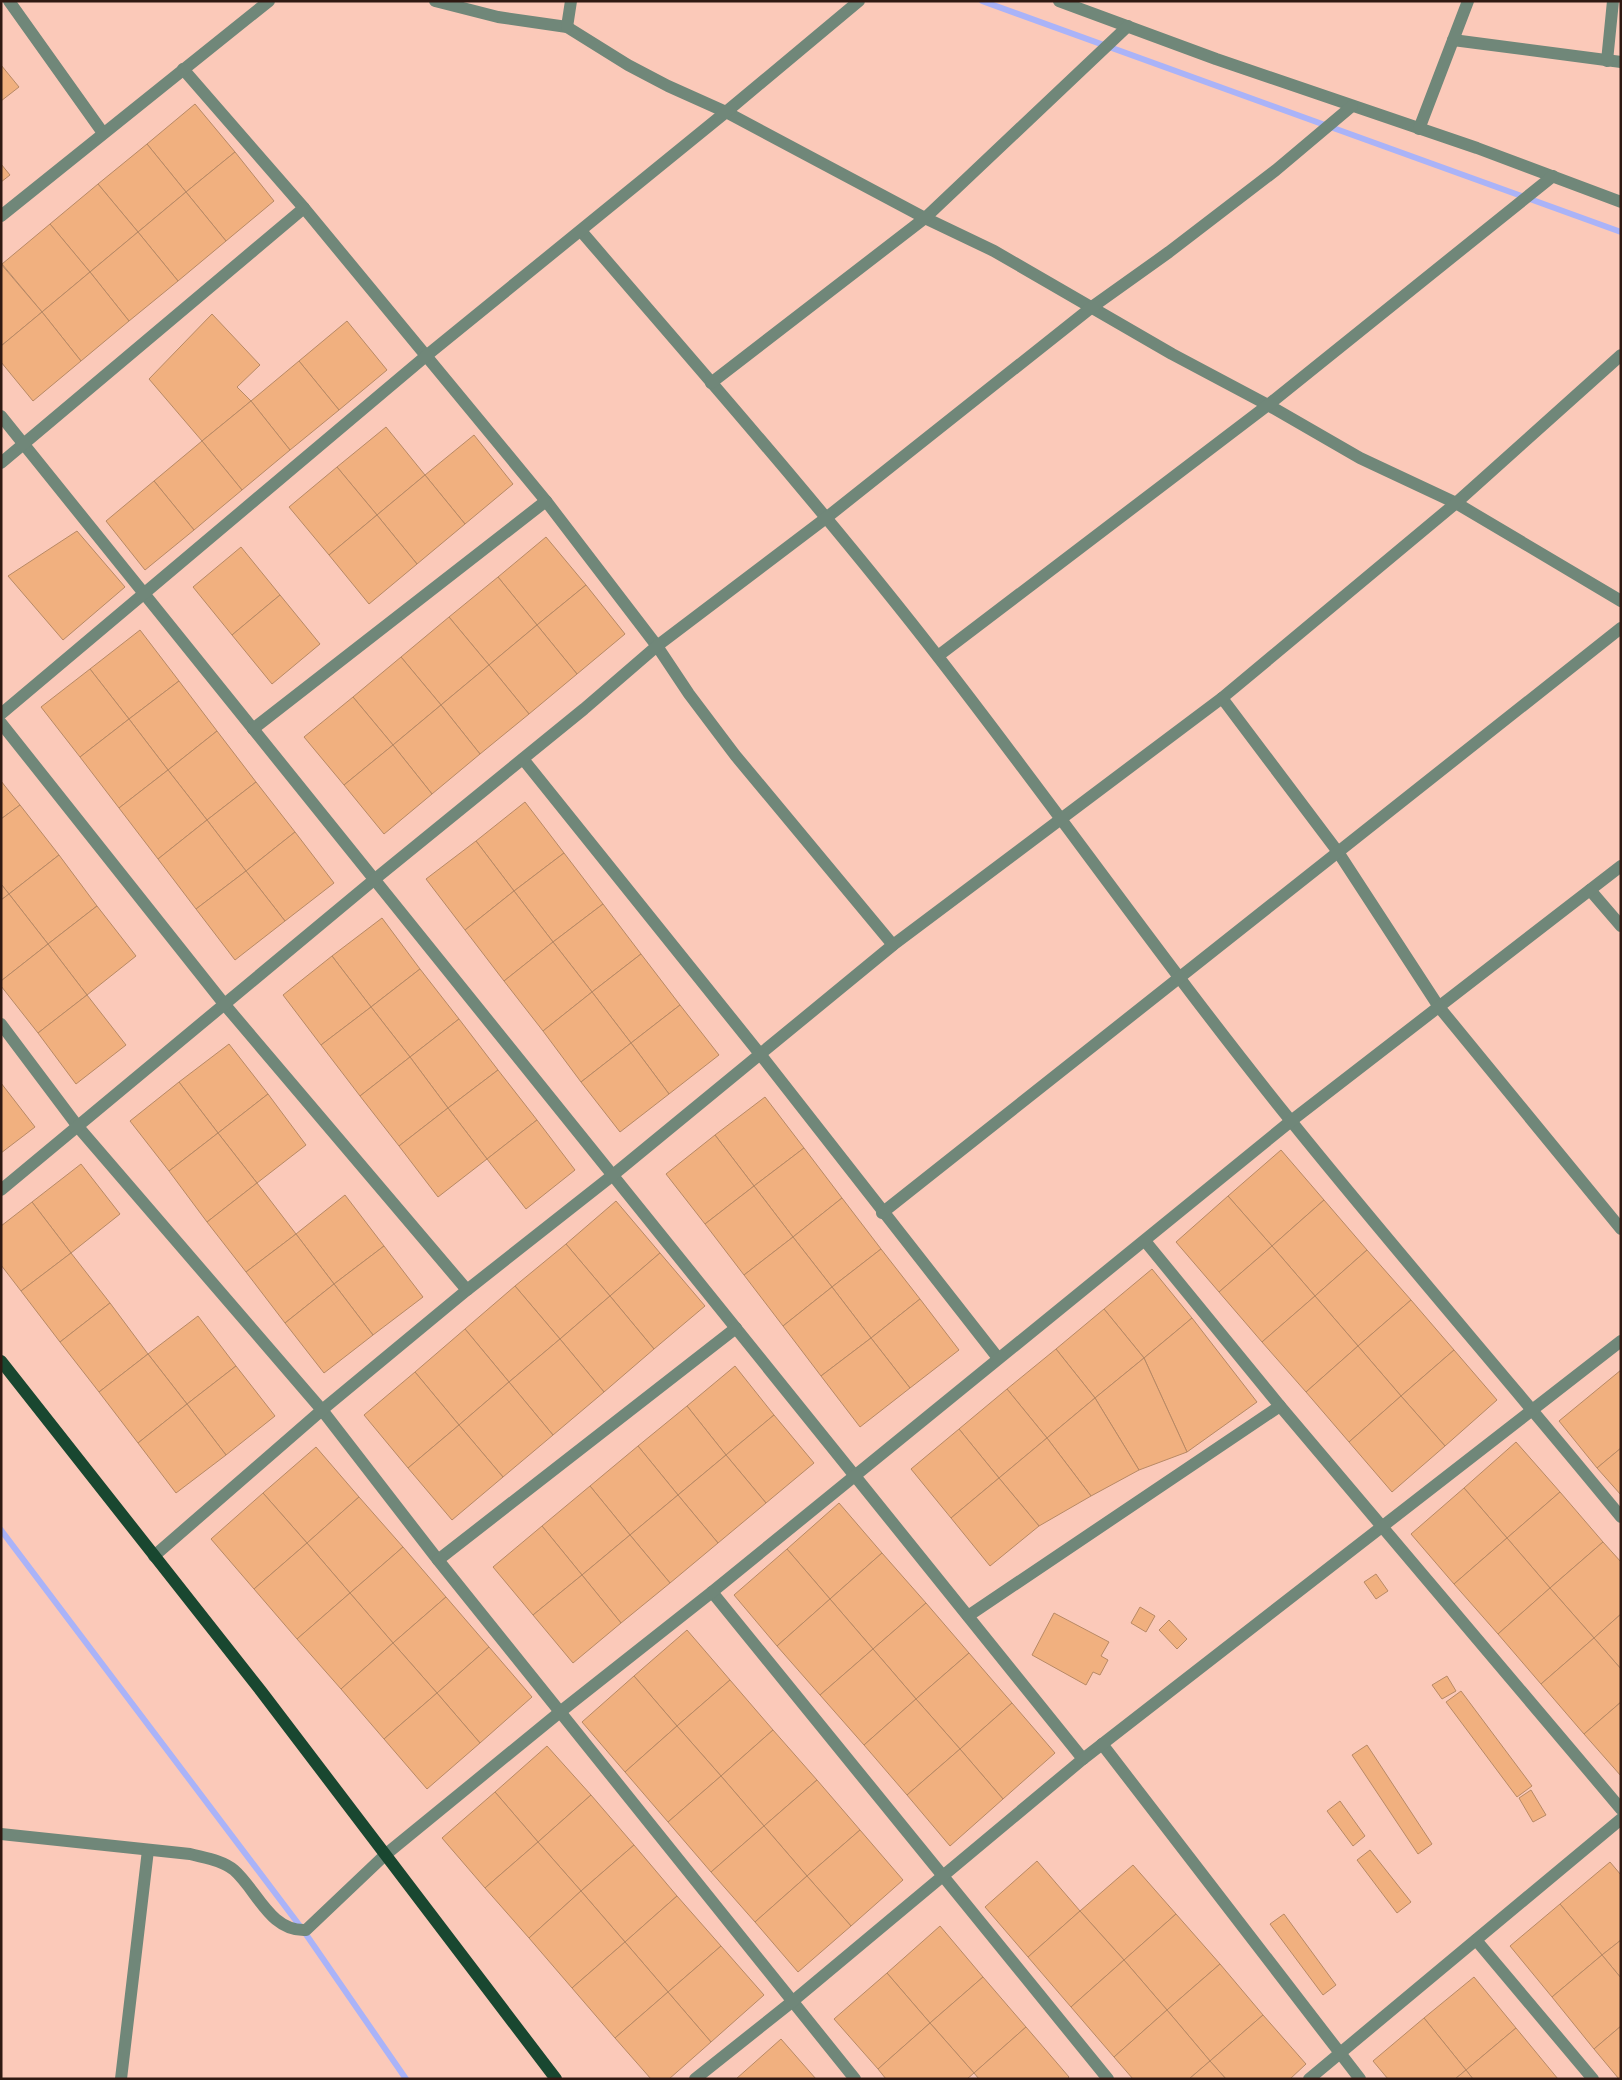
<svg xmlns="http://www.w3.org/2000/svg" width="1622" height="2080" viewBox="0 0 1622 2080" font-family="'Nunito Sans',sans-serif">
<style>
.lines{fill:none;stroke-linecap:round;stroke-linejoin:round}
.stream{stroke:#aab3f8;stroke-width:6}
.building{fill:#f1b07f;stroke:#b88965}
.minor{stroke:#708779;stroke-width:12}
.major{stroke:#194730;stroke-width:12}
</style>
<rect width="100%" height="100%" fill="#fbc9b9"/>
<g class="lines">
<!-- stream -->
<g class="stream">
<path d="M 982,1 L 1621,232"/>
<path d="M 1,1530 L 303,1930 L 406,2079"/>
</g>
</g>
<!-- building -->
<g class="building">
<path d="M 1,65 L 19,87 L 1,101 Z"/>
<path d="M 195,104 L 235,152 L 186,192 L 147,144 Z"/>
<path d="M 147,144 L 186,192 L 138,232 L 98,184 Z"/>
<path d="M 235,152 L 274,201 L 226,241 L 186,192 Z"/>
<path d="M 1,164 L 10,175 L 1,182 Z"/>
<path d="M 98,184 L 138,232 L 90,272 L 50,224 Z"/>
<path d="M 186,192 L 226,241 L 178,281 L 138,232 Z"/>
<path d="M 50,224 L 90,272 L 42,312 L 2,264 Z"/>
<path d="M 138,232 L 178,281 L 129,321 L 90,272 Z"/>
<path d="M 1,264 L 42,312 L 1,346 Z"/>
<path d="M 90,272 L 129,321 L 81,361 L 42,312 Z"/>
<path d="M 42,312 L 81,361 L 33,401 L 1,362 L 1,346 Z"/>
<path d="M 212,314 L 260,365 L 237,387 L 251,401 L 202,441 L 149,379 Z"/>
<path d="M 347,321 L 387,370 L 339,410 L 299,361 Z"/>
<path d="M 299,361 L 339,410 L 290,450 L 251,401 Z"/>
<path d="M 251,401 L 290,450 L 242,490 L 202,441 Z"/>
<path d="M 386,427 L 425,475 L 377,515 L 337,467 Z"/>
<path d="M 474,435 L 513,484 L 465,524 L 425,475 Z"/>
<path d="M 202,441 L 242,490 L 194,530 L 154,481 Z"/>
<path d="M 337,467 L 377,515 L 329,555 L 289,507 Z"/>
<path d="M 425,475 L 465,524 L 417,564 L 377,515 Z"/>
<path d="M 154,481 L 194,530 L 145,570 L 106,521 Z"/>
<path d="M 377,515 L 417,564 L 369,604 L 329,555 Z"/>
<path d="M 77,531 L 125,587 L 63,640 L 8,576 Z"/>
<path d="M 546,537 L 586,585 L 537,625 L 498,577 Z"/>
<path d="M 241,547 L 280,595 L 232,635 L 193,587 Z"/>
<path d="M 498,577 L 537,625 L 489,665 L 449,617 Z"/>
<path d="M 586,585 L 625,634 L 577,674 L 537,625 Z"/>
<path d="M 280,595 L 320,644 L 272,684 L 232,635 Z"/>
<path d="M 449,617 L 489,665 L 441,705 L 401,657 Z"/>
<path d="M 537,625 L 577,674 L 529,714 L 489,665 Z"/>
<path d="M 140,630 L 179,681 L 129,719 L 90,669 Z"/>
<path d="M 401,657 L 441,705 L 393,745 L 353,697 Z"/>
<path d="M 489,665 L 529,714 L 480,754 L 441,705 Z"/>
<path d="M 90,669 L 129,719 L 80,757 L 41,707 Z"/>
<path d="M 179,681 L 217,731 L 168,770 L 129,719 Z"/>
<path d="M 353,697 L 393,745 L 344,785 L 304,737 Z"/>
<path d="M 441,705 L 480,754 L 432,794 L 393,745 Z"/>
<path d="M 129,719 L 168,770 L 119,808 L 80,757 Z"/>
<path d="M 217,731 L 256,782 L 207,820 L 168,770 Z"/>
<path d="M 393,745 L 432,794 L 384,834 L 344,785 Z"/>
<path d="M 168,770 L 207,820 L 158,859 L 119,808 Z"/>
<path d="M 1,781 L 20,805 L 1,819 Z"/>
<path d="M 256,782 L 295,832 L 246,871 L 207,820 Z"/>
<path d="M 525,802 L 564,853 L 514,891 L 476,841 Z"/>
<path d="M 20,805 L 59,855 L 9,894 L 1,884 L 1,819 Z"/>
<path d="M 207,820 L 246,871 L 196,909 L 158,859 Z"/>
<path d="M 295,832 L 334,883 L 285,921 L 246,871 Z"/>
<path d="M 476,841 L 514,891 L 465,930 L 426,879 Z"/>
<path d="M 564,853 L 603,904 L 553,942 L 514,891 Z"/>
<path d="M 59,855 L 97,906 L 48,944 L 9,894 Z"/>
<path d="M 246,871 L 285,921 L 235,960 L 196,909 Z"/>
<path d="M 1,884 L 9,894 L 1,900 Z"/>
<path d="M 514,891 L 553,942 L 504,981 L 465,930 Z"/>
<path d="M 9,894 L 48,944 L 1,981 L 1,900 Z"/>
<path d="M 603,904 L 641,954 L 592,992 L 553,942 Z"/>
<path d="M 97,906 L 136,956 L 87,995 L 48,944 Z"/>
<path d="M 382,918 L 420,969 L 371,1007 L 332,956 Z"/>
<path d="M 553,942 L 592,992 L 543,1031 L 504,981 Z"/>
<path d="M 48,944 L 87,995 L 38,1033 L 1,986 L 1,981 Z"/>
<path d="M 641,954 L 680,1005 L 631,1043 L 592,992 Z"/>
<path d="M 332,956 L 371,1007 L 321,1045 L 283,995 Z"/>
<path d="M 420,969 L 459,1019 L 410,1057 L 371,1007 Z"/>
<path d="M 592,992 L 631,1043 L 581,1082 L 543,1031 Z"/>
<path d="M 87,995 L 126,1045 L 76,1084 L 38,1033 Z"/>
<path d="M 680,1005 L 719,1055 L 669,1094 L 631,1043 Z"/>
<path d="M 371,1007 L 410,1057 L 360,1096 L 321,1045 Z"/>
<path d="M 459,1019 L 498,1070 L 448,1108 L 410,1057 Z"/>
<path d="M 631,1043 L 669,1094 L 620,1132 L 581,1082 Z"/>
<path d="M 229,1044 L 268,1094 L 218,1133 L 179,1082 Z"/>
<path d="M 410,1057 L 448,1108 L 399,1146 L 360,1096 Z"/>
<path d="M 498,1070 L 537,1120 L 487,1159 L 448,1108 Z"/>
<path d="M 179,1082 L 218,1133 L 169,1171 L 130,1121 Z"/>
<path d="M 1,1083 L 35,1127 L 1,1153 Z"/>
<path d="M 268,1094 L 306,1145 L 257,1183 L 218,1133 Z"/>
<path d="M 765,1097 L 804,1148 L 754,1186 L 715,1135 Z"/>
<path d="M 448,1108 L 487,1159 L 438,1197 L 399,1146 Z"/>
<path d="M 537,1120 L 575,1170 L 526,1209 L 487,1159 Z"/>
<path d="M 218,1133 L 257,1183 L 207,1222 L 169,1171 Z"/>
<path d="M 715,1135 L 754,1186 L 705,1224 L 666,1174 Z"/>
<path d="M 804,1148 L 842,1198 L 793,1237 L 754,1186 Z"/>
<path d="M 1281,1150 L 1324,1200 L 1272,1246 L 1228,1196 Z"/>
<path d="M 81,1164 L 120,1214 L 71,1253 L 32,1202 Z"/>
<path d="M 257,1183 L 296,1234 L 246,1272 L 207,1222 Z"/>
<path d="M 754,1186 L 793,1237 L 744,1275 L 705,1224 Z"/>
<path d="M 345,1195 L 384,1246 L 334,1284 L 296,1234 Z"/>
<path d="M 1228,1196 L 1272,1246 L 1219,1292 L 1176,1242 Z"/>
<path d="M 842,1198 L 881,1249 L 832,1287 L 793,1237 Z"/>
<path d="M 1324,1200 L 1367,1250 L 1315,1296 L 1272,1246 Z"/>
<path d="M 616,1201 L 660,1253 L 610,1296 L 566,1244 Z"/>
<path d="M 32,1202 L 71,1253 L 21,1291 L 1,1265 L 1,1226 Z"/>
<path d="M 296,1234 L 334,1284 L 285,1323 L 246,1272 Z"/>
<path d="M 793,1237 L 832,1287 L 783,1326 L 744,1275 Z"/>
<path d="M 566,1244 L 610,1296 L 560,1339 L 515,1286 Z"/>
<path d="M 384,1246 L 423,1297 L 373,1335 L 334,1284 Z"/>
<path d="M 1272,1246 L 1315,1296 L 1262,1342 L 1219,1292 Z"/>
<path d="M 881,1249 L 920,1299 L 871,1338 L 832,1287 Z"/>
<path d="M 1367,1250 L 1411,1300 L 1358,1346 L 1315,1296 Z"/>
<path d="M 71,1253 L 110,1303 L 60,1342 L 21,1291 Z"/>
<path d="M 660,1253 L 705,1306 L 654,1349 L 610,1296 Z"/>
<path d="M 1152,1269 L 1192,1318 L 1144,1358 L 1104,1309 Z"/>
<path d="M 334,1284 L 373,1335 L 324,1373 L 285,1323 Z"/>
<path d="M 515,1286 L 560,1339 L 509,1382 L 465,1329 Z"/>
<path d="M 832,1287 L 871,1338 L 821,1376 L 783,1326 Z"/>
<path d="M 610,1296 L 654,1349 L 604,1392 L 560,1339 Z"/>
<path d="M 1315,1296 L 1358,1346 L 1306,1392 L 1262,1342 Z"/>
<path d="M 920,1299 L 959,1350 L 910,1388 L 871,1338 Z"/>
<path d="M 1411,1300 L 1454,1350 L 1401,1396 L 1358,1346 Z"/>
<path d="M 110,1303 L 148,1354 L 99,1392 L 60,1342 Z"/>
<path d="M 1104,1309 L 1144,1358 L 1095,1398 L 1056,1349 Z"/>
<path d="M 198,1316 L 236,1366 L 187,1404 L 148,1354 Z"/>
<path d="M 1192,1318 L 1257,1402 L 1187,1452 L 1144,1358 Z"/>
<path d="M 465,1329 L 509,1382 L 459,1425 L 415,1372 Z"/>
<path d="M 871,1338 L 910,1388 L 860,1427 L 821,1376 Z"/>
<path d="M 560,1339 L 604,1392 L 553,1435 L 509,1382 Z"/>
<path d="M 1358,1346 L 1401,1396 L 1349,1442 L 1306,1392 Z"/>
<path d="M 1056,1349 L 1095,1398 L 1047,1438 L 1007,1389 Z"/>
<path d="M 1454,1350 L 1497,1400 L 1445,1446 L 1401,1396 Z"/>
<path d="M 148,1354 L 187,1404 L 138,1443 L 99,1392 Z"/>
<path d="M 1144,1358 L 1187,1452 L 1139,1470 L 1095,1398 Z"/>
<path d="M 236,1366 L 275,1416 L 226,1455 L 187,1404 Z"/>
<path d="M 735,1366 L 774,1415 L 726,1455 L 687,1406 Z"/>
<path d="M 1621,1370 L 1621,1448 L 1597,1468 L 1559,1421 Z"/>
<path d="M 415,1372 L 459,1425 L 408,1468 L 364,1415 Z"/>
<path d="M 509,1382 L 553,1435 L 503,1477 L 459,1425 Z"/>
<path d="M 1007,1389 L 1047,1438 L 999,1478 L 959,1429 Z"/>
<path d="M 1401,1396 L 1445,1446 L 1392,1492 L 1349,1442 Z"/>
<path d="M 1095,1398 L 1139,1470 L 1091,1496 L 1047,1438 Z"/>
<path d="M 187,1404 L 226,1455 L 176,1493 L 138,1443 Z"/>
<path d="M 687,1406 L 726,1455 L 678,1495 L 638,1446 Z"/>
<path d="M 774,1415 L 814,1463 L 766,1503 L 726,1455 Z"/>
<path d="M 459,1425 L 503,1477 L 452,1520 L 408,1468 Z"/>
<path d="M 959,1429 L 999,1478 L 951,1518 L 911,1469 Z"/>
<path d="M 1047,1438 L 1091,1496 L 1039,1526 L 999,1478 Z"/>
<path d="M 1516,1442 L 1560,1492 L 1507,1538 L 1464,1488 Z"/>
<path d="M 638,1446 L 678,1495 L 630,1535 L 590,1486 Z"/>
<path d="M 316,1447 L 359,1497 L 307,1543 L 263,1493 Z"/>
<path d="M 1621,1448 L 1621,1495 L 1597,1468 Z"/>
<path d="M 726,1455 L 766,1503 L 718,1543 L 678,1495 Z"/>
<path d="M 999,1478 L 1039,1526 L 990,1566 L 951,1518 Z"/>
<path d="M 590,1486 L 630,1535 L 582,1575 L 542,1526 Z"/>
<path d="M 1464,1488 L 1507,1538 L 1454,1584 L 1411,1534 Z"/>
<path d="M 1560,1492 L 1603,1542 L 1550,1588 L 1507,1538 Z"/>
<path d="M 263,1493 L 307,1543 L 254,1589 L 211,1539 Z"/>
<path d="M 678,1495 L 718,1543 L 670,1583 L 630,1535 Z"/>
<path d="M 359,1497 L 403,1547 L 350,1593 L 307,1543 Z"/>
<path d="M 839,1503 L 882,1553 L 830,1599 L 787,1549 Z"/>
<path d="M 542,1526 L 582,1575 L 533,1615 L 493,1567 Z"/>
<path d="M 630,1535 L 670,1583 L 621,1623 L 582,1575 Z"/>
<path d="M 1507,1538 L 1550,1588 L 1498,1634 L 1454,1584 Z"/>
<path d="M 1603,1542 L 1621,1562 L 1621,1614 L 1594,1638 L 1550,1588 Z"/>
<path d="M 307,1543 L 350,1593 L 297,1639 L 254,1589 Z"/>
<path d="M 403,1547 L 446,1597 L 393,1643 L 350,1593 Z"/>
<path d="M 787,1549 L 830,1599 L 777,1646 L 734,1595 Z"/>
<path d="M 882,1553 L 926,1603 L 873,1649 L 830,1599 Z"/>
<path d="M 1376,1574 L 1388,1591 L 1376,1599 L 1364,1582 Z"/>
<path d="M 582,1575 L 621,1623 L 573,1663 L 533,1615 Z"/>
<path d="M 1550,1588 L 1594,1638 L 1541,1684 L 1498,1634 Z"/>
<path d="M 350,1593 L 393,1643 L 341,1689 L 297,1639 Z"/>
<path d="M 446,1597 L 489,1647 L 437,1693 L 393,1643 Z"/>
<path d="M 830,1599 L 873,1649 L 820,1695 L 777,1646 Z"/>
<path d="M 926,1603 L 969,1653 L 916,1699 L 873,1649 Z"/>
<path d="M 1140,1607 L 1155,1616 L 1146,1632 L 1131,1623 Z"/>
<path d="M 1054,1613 L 1109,1642 L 1101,1656 L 1108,1660 L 1100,1675 L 1093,1672 L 1086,1685 L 1032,1655 Z"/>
<path d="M 1621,1614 L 1621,1669 L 1594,1638 Z"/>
<path d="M 1169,1620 L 1187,1639 L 1177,1649 L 1159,1630 Z"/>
<path d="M 687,1630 L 730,1680 L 677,1726 L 634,1676 Z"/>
<path d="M 1594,1638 L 1621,1669 L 1621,1702 L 1584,1734 L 1541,1684 Z"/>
<path d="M 393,1643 L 437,1693 L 384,1739 L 341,1689 Z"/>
<path d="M 489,1647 L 532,1697 L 480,1743 L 437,1693 Z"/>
<path d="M 873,1649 L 916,1699 L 864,1745 L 820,1695 Z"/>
<path d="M 969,1653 L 1012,1703 L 960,1749 L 916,1699 Z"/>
<path d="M 634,1676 L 677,1726 L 625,1772 L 582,1722 Z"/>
<path d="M 1447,1676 L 1456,1691 L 1442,1699 L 1432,1685 Z"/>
<path d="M 730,1680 L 773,1730 L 721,1776 L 677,1726 Z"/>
<path d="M 1461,1691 L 1532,1786 L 1517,1797 L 1446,1702 Z"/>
<path d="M 437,1693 L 480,1743 L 427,1789 L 384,1739 Z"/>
<path d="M 916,1699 L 960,1749 L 907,1795 L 864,1745 Z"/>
<path d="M 1621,1702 L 1621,1776 L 1584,1734 Z"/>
<path d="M 1012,1703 L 1055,1753 L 1003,1799 L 960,1749 Z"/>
<path d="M 677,1726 L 721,1776 L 668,1822 L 625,1772 Z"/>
<path d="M 773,1730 L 817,1780 L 764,1826 L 721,1776 Z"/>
<path d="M 1367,1745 L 1432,1844 L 1418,1854 L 1352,1755 Z"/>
<path d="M 547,1746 L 591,1795 L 538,1842 L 495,1792 Z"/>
<path d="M 960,1749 L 1003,1799 L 950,1846 L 907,1795 Z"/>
<path d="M 721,1776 L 764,1826 L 711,1872 L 668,1822 Z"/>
<path d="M 817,1780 L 860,1830 L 807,1876 L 764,1826 Z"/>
<path d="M 1531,1790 L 1546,1815 L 1533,1822 L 1519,1798 Z"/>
<path d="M 495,1792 L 538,1842 L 485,1888 L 442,1838 Z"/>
<path d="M 591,1795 L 634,1845 L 581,1891 L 538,1842 Z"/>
<path d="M 1340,1801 L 1365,1836 L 1353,1846 L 1327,1811 Z"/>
<path d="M 764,1826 L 807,1876 L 755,1922 L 711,1872 Z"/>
<path d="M 860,1830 L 903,1880 L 851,1926 L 807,1876 Z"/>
<path d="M 538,1842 L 581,1891 L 529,1938 L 485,1888 Z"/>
<path d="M 634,1845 L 677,1896 L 625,1942 L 581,1891 Z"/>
<path d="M 1370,1850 L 1411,1902 L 1397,1913 L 1357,1860 Z"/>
<path d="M 1037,1861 L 1080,1911 L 1028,1957 L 985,1907 Z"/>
<path d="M 1610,1862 L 1621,1875 L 1621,1940 L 1602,1955 L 1560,1904 Z"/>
<path d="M 1133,1865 L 1176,1914 L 1124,1960 L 1080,1911 Z"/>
<path d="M 807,1876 L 851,1926 L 798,1972 L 755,1922 Z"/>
<path d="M 581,1891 L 625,1942 L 572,1988 L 529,1938 Z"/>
<path d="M 677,1896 L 721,1946 L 668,1992 L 625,1942 Z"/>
<path d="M 1560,1904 L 1602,1955 L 1552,1997 L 1510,1946 Z"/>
<path d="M 1080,1911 L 1124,1960 L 1071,2007 L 1028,1957 Z"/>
<path d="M 1176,1914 L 1220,1964 L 1167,2010 L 1124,1960 Z"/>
<path d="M 1284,1914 L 1336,1985 L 1323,1995 L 1270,1924 Z"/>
<path d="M 940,1926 L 983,1977 L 930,2023 L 887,1973 Z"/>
<path d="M 1621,1940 L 1621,1978 L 1602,1955 Z"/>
<path d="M 625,1942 L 668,1992 L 615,2038 L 572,1988 Z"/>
<path d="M 721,1946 L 764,1995 L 711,2042 L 668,1992 Z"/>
<path d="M 1602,1955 L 1621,1978 L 1621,2026 L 1594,2049 L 1552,1997 Z"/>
<path d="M 1124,1960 L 1167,2010 L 1114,2057 L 1071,2007 Z"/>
<path d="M 1220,1964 L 1263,2015 L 1210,2061 L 1167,2010 Z"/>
<path d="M 887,1973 L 930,2023 L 878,2069 L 834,2019 Z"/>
<path d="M 983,1977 L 1026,2027 L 974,2073 L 930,2023 Z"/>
<path d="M 1474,1977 L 1516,2028 L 1466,2070 L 1424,2018 Z"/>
<path d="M 668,1992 L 711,2042 L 669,2079 L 651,2079 L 615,2038 Z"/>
<path d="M 1167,2010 L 1210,2061 L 1189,2079 L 1133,2079 L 1114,2057 Z"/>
<path d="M 1263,2015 L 1306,2064 L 1290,2079 L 1226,2079 L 1210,2061 Z"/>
<path d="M 1424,2018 L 1466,2070 L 1455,2079 L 1388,2079 L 1373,2061 Z"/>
<path d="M 930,2023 L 974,2073 L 967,2079 L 886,2079 L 878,2069 Z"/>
<path d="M 1621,2026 L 1621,2079 L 1619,2079 L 1594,2049 Z"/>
<path d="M 1026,2027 L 1069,2077 L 1067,2079 L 979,2079 L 974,2073 Z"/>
<path d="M 1516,2028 L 1558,2079 L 1473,2079 L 1466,2070 Z"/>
<path d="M 781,2039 L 816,2079 L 736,2079 Z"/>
<path d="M 1210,2061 L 1226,2079 L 1189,2079 Z"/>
<path d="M 1466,2070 L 1473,2079 L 1455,2079 Z"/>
</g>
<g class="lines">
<!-- minor -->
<g class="minor">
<path d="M 9,1 L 103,133"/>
<path d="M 435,1 L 498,17 L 567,27 L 628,65 L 668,86 L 726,112 L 925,218 L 994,251 L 1172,354 L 1268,405 L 1360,458 L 1456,503 L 1621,601"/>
<path d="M 1059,1 L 1216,59 L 1477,148 L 1621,202"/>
<path d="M 567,27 L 571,1"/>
<path d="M 1453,40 L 1621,62"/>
<path d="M 1607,61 L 1613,1"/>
<path d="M 183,69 L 304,208 L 546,501 L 657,646 L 689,694 L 735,755 L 893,945"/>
<path d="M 1419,129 L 1468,1"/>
<path d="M 1,216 L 269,1"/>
<path d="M 581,231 C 702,372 825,511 939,658 C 1058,811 1169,970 1291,1121 C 1399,1255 1512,1384 1621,1517"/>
<path d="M 711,383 L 925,218 L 1128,26"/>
<path d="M 1,416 L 1083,1759"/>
<path d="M 1,463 L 304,208"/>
<path d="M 938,656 L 1268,405 L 1553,176"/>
<path d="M 1222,698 L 1338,852 L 1439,1007 L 1621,1229"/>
<path d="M 1,714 L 426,356 L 726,112 L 859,1"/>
<path d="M 1,723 L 225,1005 L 467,1290"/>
<path d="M 253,729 L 546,501"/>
<path d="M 523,759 L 760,1054 L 998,1358"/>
<path d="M 1590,890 L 1621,926"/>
<path d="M 1,1024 L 79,1128 L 322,1410 L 438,1560 L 855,2079"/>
<path d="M 1,1190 L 375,879 L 584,709 L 657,646 L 826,518 L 1092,307 L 1169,252 L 1276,170 L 1352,106"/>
<path d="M 882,1213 L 1621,628"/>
<path d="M 1145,1241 L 1280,1406 L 1621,1809"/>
<path d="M 154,1556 L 322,1410 L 467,1290 L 613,1175 L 893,945 L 1222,698 L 1456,503 L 1621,355"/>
<path d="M 438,1560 L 736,1328"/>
<path d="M 712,1592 L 1108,2079"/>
<path d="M 968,1616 L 1280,1406"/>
<path d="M 1102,1744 L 1360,2079"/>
<path d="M 1,1834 L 190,1854 C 205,1858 222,1860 234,1870 C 257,1890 270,1932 306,1930 L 385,1855 L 560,1712 L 712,1592 L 1291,1121 L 1621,866"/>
<path d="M 1476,1940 L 1593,2079"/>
<path d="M 121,2079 L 148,1850"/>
<path d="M 695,2079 L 793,2001 L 1083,1759 L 1621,1341"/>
<path d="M 1309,2079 L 1621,1819"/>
</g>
<!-- major -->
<path class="major" d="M 1,1361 L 261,1691 L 556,2079"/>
</g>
<!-- border -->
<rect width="1622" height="2080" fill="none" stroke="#2f1912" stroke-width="5"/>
</svg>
